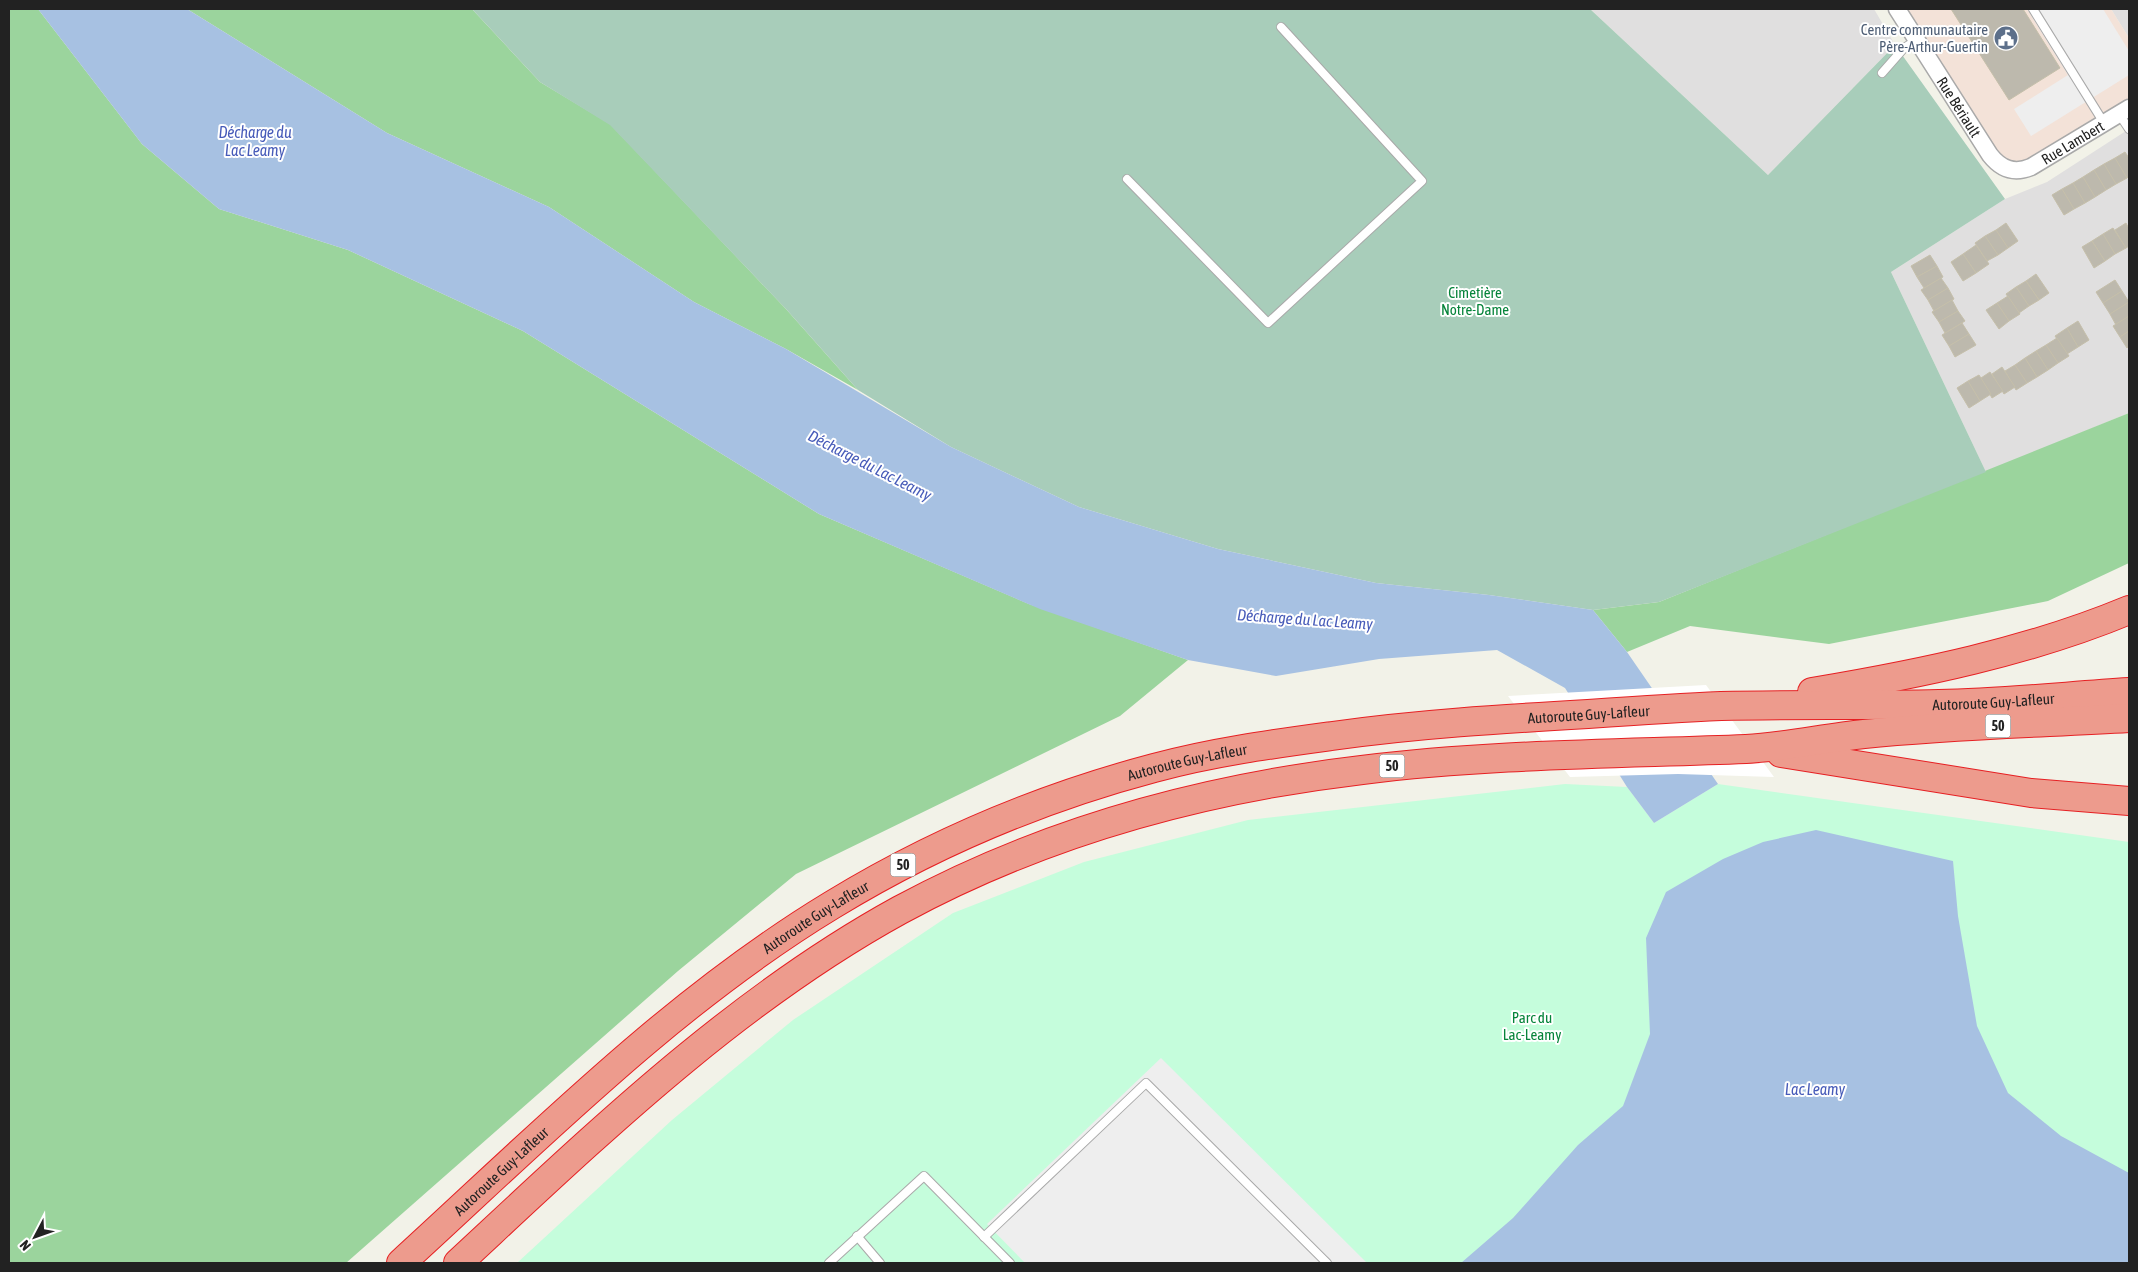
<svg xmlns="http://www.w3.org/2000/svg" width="2138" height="1272" viewBox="0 0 2138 1272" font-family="'Asap Condensed',sans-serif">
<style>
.residential{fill:#e0dfdf}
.commercial{fill:#f3e2d8}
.forest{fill:#9bd49d}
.cemetery{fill:#a8cdba}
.park{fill:#c5fddc}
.parking{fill:#eee}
.water{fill:#a7c1e2}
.pier{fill:#fff}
.building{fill:#bdb9ad;stroke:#c5bfaa}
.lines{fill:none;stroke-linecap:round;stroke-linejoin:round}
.lane-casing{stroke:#a9a9a9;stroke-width:10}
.street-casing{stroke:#a9a9a9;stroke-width:19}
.highway-casing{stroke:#e62023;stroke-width:30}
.lane{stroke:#fff;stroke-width:8}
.street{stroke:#fff;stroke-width:16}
.highway{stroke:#ed9b8d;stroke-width:28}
.labels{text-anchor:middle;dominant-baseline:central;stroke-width:4;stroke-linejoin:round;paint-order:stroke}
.shield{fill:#fff;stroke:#646464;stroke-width:1}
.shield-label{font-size:14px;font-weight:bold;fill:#222}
.service-label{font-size:15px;fill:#4e5e75;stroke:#fff;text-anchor:end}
.street-label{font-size:15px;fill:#222;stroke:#fff}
.park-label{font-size:15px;fill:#06843a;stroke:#fff}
.water-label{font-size:16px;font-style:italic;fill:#475bb9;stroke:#fff}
</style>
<rect width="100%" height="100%" fill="#f2f2e8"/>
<!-- residential -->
<g class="residential">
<path d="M 1590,9 L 1874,9 L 1895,45 L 1768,175 Z"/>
<path d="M 2111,9 L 2129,9 L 2129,38 Z"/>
<path d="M 2129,129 L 2129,413 L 1986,472 L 1891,272 L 2005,199 L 2047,182 Z"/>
</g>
<!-- commercial -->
<path class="commercial" d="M 1897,9 L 2111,9 L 2129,38 L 2129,108 L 2031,167 L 2004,169 Z"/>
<!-- forest -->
<g class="forest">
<path d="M 9,9 L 38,9 L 142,144 L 219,209 L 348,250 L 523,331 L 819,514 L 1029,604 L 1188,660 L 1120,716 L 796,874 L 678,971 L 346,1263 L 9,1263 Z"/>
<path d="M 187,9 L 472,9 L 540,82 L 610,124 L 786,309 L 858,390 L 786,349 L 694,302 L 549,207 L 387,133 Z"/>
<path d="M 2129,413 L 2129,563 L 2048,601 L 1829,644 L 1690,626 L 1627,652 L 1593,610 L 1659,602 Z"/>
</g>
<!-- cemetery -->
<path class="cemetery" d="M 472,9 L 1590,9 L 1768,175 L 1895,45 L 2005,199 L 1891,272 L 1986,472 L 1659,602 L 1593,610 L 1489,595 L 1376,583 L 1218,549 L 1079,507 L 951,447 L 858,390 L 786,309 L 610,125 L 540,82 Z"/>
<!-- park -->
<path class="park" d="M 1565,784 L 1627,787 L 1654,823 L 1718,784 L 2129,842 L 2129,1263 L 517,1263 L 672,1120 L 793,1020 L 953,913 L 1084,862 L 1248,820 Z"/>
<!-- parking -->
<g class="parking">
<path d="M 2027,9 L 2103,9 L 2129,51 L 2129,75 L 2031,136 L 2014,109 L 2068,75 Z"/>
<path d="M 1161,1058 L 1367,1263 L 1025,1263 L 987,1224 Z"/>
</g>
<!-- water -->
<g class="water">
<path d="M 38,9 L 187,9 L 387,133 L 549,207 L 694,302 L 786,349 L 951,447 L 1079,507 L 1218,549 L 1376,583 L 1489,595 L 1593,610 L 1627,652 L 1718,784 L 1654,823 L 1627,787 L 1565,688 L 1497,650 L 1379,659 L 1276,676 L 1188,660 L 1040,609 L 819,514 L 523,331 L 348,250 L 219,209 L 142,144 Z"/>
<path d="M 1816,830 L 1953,861 L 1958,916 L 1977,1026 L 2008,1093 L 2061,1136 L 2129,1173 L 2129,1263 L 1461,1263 L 1513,1218 L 1578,1145 L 1623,1106 L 1650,1034 L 1646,938 L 1666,892 L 1723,859 L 1763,842 Z"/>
</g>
<!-- pier -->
<path class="pier" d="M 1706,685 L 1774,777 L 1678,774 L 1570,777 L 1508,696 Z"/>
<!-- building -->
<g class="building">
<path d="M 1951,9 L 2023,9 L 2060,68 L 2009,100 Z"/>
<path d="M 2125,152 L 2129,158 L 2129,176 L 2127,178 L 2115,158 Z"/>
<path d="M 2115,158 L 2127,178 L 2116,184 L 2104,164 Z"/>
<path d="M 2104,164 L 2116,184 L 2106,190 L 2094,170 Z"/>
<path d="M 2094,170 L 2106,190 L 2095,197 L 2083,177 Z"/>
<path d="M 2083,177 L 2095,197 L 2085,203 L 2073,183 Z"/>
<path d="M 2073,183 L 2085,203 L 2074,209 L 2062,189 Z"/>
<path d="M 2062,189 L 2074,209 L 2064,215 L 2052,195 Z"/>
<path d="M 2006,223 L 2018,241 L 2008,248 L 1996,230 Z"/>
<path d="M 2126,223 L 2129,229 L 2129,246 L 2126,248 L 2115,230 Z"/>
<path d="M 2113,228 L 2126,248 L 2115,254 L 2103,234 Z"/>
<path d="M 1996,230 L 2008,248 L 1998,255 L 1985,236 Z"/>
<path d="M 2103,234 L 2115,254 L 2105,261 L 2092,241 Z"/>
<path d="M 1985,236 L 1998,255 L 1987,261 L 1975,243 Z"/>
<path d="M 2092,241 L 2105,261 L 2094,268 L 2082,247 Z"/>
<path d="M 1976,245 L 1989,264 L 1976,273 L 1963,254 Z"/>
<path d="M 1963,254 L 1976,273 L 1963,281 L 1951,262 Z"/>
<path d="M 1930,255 L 1937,266 L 1917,277 L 1911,266 Z"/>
<path d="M 1937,266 L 1943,277 L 1924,288 L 1917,277 Z"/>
<path d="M 2036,274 L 2049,293 L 2039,300 L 2026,281 Z"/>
<path d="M 1941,278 L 1948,288 L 1928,300 L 1921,290 Z"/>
<path d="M 2115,280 L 2122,291 L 2103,303 L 2096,292 Z"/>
<path d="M 2026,281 L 2039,300 L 2029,306 L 2016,287 Z"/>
<path d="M 2016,287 L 2029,306 L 2019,313 L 2006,294 Z"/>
<path d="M 1948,288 L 1954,299 L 1934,311 L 1928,300 Z"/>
<path d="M 2122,291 L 2129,302 L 2110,314 L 2103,303 Z"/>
<path d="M 2008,296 L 2020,314 L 2009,321 L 1997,303 Z"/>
<path d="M 1952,300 L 1958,311 L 1939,322 L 1932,312 Z"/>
<path d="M 2129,302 L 2129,316 L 2116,325 L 2110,314 Z"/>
<path d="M 1997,303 L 2009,321 L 1999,329 L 1986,310 Z"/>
<path d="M 1958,311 L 1965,321 L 1945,333 L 1939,322 Z"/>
<path d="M 2129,316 L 2129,331 L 2120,337 L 2113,326 Z"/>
<path d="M 2078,321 L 2089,340 L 2078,347 L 2067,328 Z"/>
<path d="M 1962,323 L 1969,334 L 1949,346 L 1942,335 Z"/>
<path d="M 2067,328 L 2078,347 L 2067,354 L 2055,336 Z"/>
<path d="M 2129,331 L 2129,346 L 2127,348 L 2120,337 Z"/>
<path d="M 1969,334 L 1976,345 L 1955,357 L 1949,346 Z"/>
<path d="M 2057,338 L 2069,356 L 2058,363 L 2046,345 Z"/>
<path d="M 2046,345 L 2058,363 L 2048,370 L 2036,351 Z"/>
<path d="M 2036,351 L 2048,370 L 2037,377 L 2025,358 Z"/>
<path d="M 2025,358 L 2037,377 L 2027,383 L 2015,365 Z"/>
<path d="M 2015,365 L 2027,383 L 2016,390 L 2005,371 Z"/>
<path d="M 2002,367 L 2015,387 L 2004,394 L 1992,374 Z"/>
<path d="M 1990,372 L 2003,391 L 1992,398 L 1981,378 Z"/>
<path d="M 1979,375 L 1991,394 L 1980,401 L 1968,381 Z"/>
<path d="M 1968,381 L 1980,401 L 1969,408 L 1957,388 Z"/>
</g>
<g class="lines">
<defs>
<g id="lane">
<path d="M 2033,9 L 2104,123"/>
<path d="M 1882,73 L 1904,48 L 1917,40"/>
<path d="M 2119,114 L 2129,129"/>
<path d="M 1127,179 L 1268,323 L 1422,181 L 1281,27"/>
<path d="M 857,1236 L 880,1263"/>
<path d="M 984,1237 L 1146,1083 L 1327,1263"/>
<path d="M 829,1263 L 924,1176 L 1010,1263"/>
</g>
<g id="street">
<path id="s1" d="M 1897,9 L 1990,155 C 2001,169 2014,174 2031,167 L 2129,108"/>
</g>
<g id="highway">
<path d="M 1812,692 C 1919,674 2028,652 2129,610"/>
<path d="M 1781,753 L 2031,793 L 2129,801"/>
<path id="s2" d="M 401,1263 C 538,1138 672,1002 832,905 C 932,844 1041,798 1154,768 C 1213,752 1273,744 1332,736 C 1417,724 1502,719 1588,714 C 1632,711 1676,708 1721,706 C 1794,704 1867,706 1939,704 C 2003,703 2066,696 2129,692"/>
<path d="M 458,1263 C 596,1135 734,1001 900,910 C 1044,832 1200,789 1362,770 C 1489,754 1618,754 1746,749 C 1785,747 1825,738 1864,734 C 1952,725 2041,723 2129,718"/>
</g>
</defs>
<!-- lane casing -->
<use href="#lane" class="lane-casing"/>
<!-- street casing -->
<use href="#street" class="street-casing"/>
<!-- highway casing -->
<use href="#highway" class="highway-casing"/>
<!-- lane -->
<use href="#lane" class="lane"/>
<!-- street -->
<use href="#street" class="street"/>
<!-- highway -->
<use href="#highway" class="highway"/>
</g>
<!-- icons -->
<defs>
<symbol id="civic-disc" viewBox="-11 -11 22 22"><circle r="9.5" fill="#5c6f8a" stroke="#fff"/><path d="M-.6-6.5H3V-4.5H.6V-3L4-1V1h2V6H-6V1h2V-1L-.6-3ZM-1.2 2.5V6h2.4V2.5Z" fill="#fff"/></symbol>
</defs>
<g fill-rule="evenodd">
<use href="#civic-disc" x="1992" y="24" width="28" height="28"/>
</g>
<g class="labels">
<!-- shield labels -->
<g class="shield">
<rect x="1985.5" y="714.5" width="25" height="23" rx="4"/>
<rect x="1379.5" y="754.5" width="25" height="23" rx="4"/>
<rect x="890.5" y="853.5" width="25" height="23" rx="4"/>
</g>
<g class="shield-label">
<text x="1998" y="726">50</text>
<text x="1392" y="766">50</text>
<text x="903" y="865">50</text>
</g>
<!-- service labels -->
<g class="service-label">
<text x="1988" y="29">Centre communautaire<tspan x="1988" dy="17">Père-Arthur-Guertin</tspan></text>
</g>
<!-- street labels -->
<g class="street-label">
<text stroke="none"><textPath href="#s1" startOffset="116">Rue Bériault</textPath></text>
<text stroke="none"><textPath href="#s1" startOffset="268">Rue Lambert</textPath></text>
<text stroke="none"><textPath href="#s2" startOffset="1756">Autoroute Guy-Lafleur</textPath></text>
<text stroke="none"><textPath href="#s2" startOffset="1351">Autoroute Guy-Lafleur</textPath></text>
<text stroke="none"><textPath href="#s2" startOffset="946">Autoroute Guy-Lafleur</textPath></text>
<text stroke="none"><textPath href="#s2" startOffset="541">Autoroute Guy-Lafleur</textPath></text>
<text stroke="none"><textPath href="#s2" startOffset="136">Autoroute Guy-Lafleur</textPath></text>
</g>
<!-- park labels -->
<g class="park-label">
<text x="1475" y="292">Cimetière<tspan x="1475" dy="17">Notre-Dame</tspan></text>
<text x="1532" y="1017">Parc du<tspan x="1532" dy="17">Lac-Leamy</tspan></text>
</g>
<!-- water labels -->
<g class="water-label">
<text x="255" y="132">Décharge du<tspan x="255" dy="18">Lac Leamy</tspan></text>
<text transform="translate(870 465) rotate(27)">Décharge du Lac Leamy</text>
<text transform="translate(1305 619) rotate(4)">Décharge du Lac Leamy</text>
<text x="1815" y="1089">Lac Leamy</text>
</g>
</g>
<!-- border -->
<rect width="2138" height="1272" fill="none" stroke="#222222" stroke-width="20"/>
<!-- north arrow -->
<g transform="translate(35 1237) rotate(229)" stroke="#ffffff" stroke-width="4" paint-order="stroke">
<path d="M0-4L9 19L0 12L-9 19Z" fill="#222222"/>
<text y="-8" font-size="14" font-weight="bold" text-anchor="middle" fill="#222222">N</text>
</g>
</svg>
